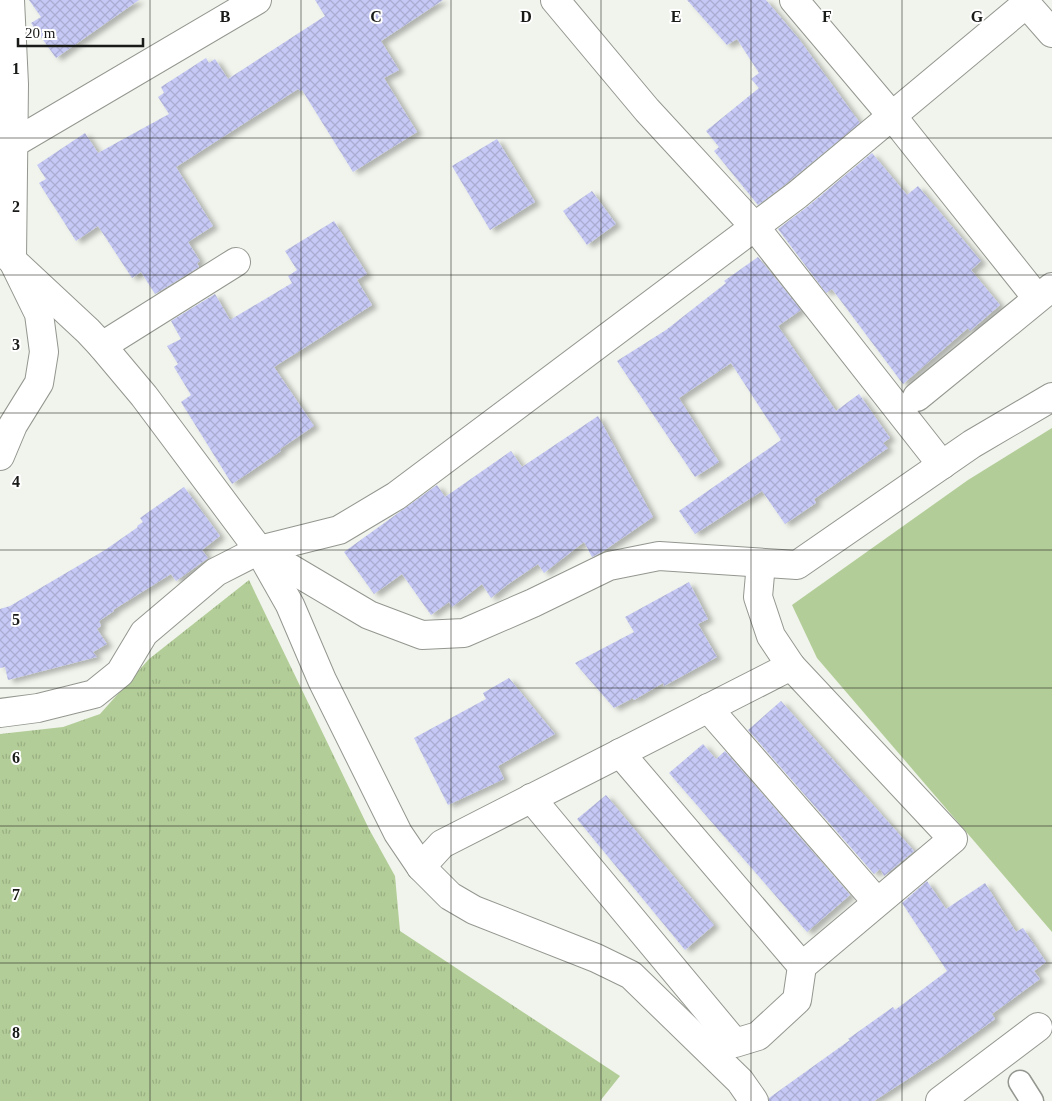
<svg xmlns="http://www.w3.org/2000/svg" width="1052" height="1101" viewBox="0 0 1052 1101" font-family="Georgia,serif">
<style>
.grass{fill:url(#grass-tufts)}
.park{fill:#b3cd98}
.building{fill:url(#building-cross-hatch);filter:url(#shadow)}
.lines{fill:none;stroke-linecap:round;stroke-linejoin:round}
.lane-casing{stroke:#93978f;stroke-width:25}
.street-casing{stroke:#93978f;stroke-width:30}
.lane{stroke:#fff;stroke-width:22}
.street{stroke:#fff;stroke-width:28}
.grid{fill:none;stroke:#191b18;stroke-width:1;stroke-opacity:0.55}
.grid-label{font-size:16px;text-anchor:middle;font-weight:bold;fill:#191b18;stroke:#fff;stroke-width:4;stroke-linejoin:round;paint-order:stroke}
</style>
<defs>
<pattern id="grass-tufts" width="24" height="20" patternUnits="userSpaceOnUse" patternTransform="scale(1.25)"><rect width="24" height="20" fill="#b3cd98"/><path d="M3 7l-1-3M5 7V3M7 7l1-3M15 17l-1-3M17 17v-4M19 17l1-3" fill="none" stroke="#99af82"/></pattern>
<pattern id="building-cross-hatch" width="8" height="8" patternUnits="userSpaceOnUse" patternTransform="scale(1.25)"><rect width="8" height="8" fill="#c6c9f6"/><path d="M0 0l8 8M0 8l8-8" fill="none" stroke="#aaacd2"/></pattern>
<filter id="shadow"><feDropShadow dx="5.5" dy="3" stdDeviation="2.5" flood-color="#0004"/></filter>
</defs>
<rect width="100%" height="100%" fill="#f0f4ec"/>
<!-- grass -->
<path class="grass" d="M 249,580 L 369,829 L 395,876 L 400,931 L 620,1076 L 600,1101 L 0,1101 L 0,734 L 63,727 L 100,714 L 149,659 Z"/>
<!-- park -->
<path class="park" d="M 1052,428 L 1052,932 L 817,658 L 792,605 L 968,480 Z"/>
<!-- building -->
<g class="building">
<path d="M 29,0 L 139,0 L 56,58 L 31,23 L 41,17 Z"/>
<path d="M 315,0 L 443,0 L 381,41 L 399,70 L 384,78 L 417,132 L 353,172 L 302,90 L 300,91 L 298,89 L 176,167 L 213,226 L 188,242 L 200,261 L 197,263 L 199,267 L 155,294 L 141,272 L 132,278 L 98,226 L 76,241 L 39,183 L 46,179 L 37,165 L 85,133 L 98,153 L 169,114 L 158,97 L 164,93 L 161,87 L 206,58 L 209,63 L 215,59 L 228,79 L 325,16 Z"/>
<path d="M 687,0 L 766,0 L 799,39 L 860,123 L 787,183 L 758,205 L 714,151 L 719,147 L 706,131 L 759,88 L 751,79 L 759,73 L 737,39 L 727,45 Z"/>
<path d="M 497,139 L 535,202 L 490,230 L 452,166 Z"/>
<path d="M 872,153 L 907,195 L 918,186 L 981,261 L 971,270 L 1000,305 L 970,331 L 968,328 L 903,384 L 832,289 L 826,293 L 778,229 L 807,207 Z"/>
<path d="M 592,191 L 616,224 L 587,245 L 563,211 Z"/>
<path d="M 334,221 L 367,274 L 357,280 L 372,305 L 274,367 L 314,426 L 280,449 L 281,451 L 232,484 L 181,402 L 191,395 L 174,367 L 178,364 L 167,346 L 181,339 L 171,321 L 215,294 L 230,320 L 292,283 L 288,276 L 297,270 L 285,251 Z"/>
<path d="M 758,257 L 801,310 L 778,326 L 836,411 L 859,394 L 890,438 L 883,443 L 888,448 L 814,499 L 816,503 L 785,524 L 762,491 L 695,534 L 679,511 L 781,440 L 731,363 L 679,398 L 719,462 L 695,477 L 617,361 L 666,330 L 726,283 L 724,281 Z"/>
<path d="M 598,416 L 653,517 L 602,552 L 592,557 L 584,542 L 544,573 L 538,564 L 507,585 L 491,598 L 482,584 L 452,607 L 449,602 L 431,615 L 402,574 L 374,594 L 344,552 L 437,485 L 445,497 L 511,451 L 522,467 Z"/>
<path d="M 184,487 L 220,536 L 202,550 L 208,558 L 176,581 L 171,574 L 113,610 L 114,611 L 99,621 L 101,626 L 97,629 L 107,644 L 93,652 L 97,657 L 8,680 L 5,667 L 0,668 L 0,609 L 10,606 L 105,550 L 138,527 L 137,526 L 143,522 L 140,518 Z"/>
<path d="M 689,582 L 708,619 L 698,624 L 717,657 L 664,686 L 663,683 L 634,700 L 633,698 L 614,708 L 575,663 L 634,632 L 625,617 Z"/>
<path d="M 509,678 L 555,734 L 498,766 L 504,779 L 448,805 L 414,738 L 486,699 L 483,693 Z"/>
<path d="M 781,701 L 914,851 L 884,876 L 880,869 L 874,874 L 748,730 Z"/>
<path d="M 703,744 L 716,759 L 725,751 L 850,895 L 807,932 L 669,773 Z"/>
<path d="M 606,795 L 714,925 L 685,950 L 577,819 Z"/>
<path d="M 927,881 L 946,909 L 985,883 L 1016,932 L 1023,928 L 1046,962 L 1034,971 L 1040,979 L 992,1014 L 995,1019 L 945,1055 L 874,1101 L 769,1101 L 769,1098 L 850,1040 L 848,1039 L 893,1007 L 895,1010 L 947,971 L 902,903 Z"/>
</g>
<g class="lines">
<defs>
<path id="lane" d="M 1020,1082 L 1032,1101"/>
<g id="street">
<path d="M 555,0 L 647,110 L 755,227 L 942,465"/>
<path d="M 794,0 L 892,116 L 1037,298"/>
<path d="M 1023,0 L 1052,33"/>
<path d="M 14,143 L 257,0"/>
<path d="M 0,249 L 88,331 L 102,346 L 144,396 L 259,550 L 290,605 L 322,680 L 398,833 L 421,867 L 450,896 L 474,910 L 596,958 L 631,975 L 740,1081 L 754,1101"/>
<path d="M 102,346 L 236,262"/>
<path d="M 917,397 L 1052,287"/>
<path d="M 0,456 L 13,425 L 39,383 L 44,352 L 39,314 L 12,259 L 14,84 L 10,0"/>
<path d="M 261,551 L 369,615 L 422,635 L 464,633 L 533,603 L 609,566 L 659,556 L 797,565 L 972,444 L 1052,397"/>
<path d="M 761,563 L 758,597 L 771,636 L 791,666 L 953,839 L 802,966"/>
<path d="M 708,708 L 877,902"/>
<path d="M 0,713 L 38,708 L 94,694 L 120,673 L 144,633 L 216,572 L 259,550 L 339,530 L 396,496 L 797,195 L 1026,4"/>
<path d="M 531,798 L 735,1043 L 758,1036 L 797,1000 L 802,966 L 620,753"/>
<path d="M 421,867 L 442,844 L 791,666"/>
<path d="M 940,1101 L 1038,1027"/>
</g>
</defs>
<!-- lane casing -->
<use href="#lane" class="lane-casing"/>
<!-- street casing -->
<use href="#street" class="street-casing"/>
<!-- lane -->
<use href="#lane" class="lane"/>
<!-- street -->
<use href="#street" class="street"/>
</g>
<!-- grid -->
<path class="grid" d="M 150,0 L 150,1101M 301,0 L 301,1101M 451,0 L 451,1101M 601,0 L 601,1101M 751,0 L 751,1101M 902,0 L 902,1101M 0,138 L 1052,138M 0,275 L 1052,275M 0,413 L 1052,413M 0,550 L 1052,550M 0,688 L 1052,688M 0,826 L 1052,826M 0,963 L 1052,963"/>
<g class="grid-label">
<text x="225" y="22">B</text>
<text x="376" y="22">C</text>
<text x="526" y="22">D</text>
<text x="676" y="22">E</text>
<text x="827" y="22">F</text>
<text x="977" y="22">G</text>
<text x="16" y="74">1</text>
<text x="16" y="212">2</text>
<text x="16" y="350">3</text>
<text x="16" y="487">4</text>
<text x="16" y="625">5</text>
<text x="16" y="763">6</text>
<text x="16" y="900">7</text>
<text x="16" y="1038">8</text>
</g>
<!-- scale -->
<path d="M18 38v8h125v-8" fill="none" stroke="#191b18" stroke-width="2.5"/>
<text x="25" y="38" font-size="15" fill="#191b18" stroke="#ffffff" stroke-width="4" paint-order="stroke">20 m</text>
</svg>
